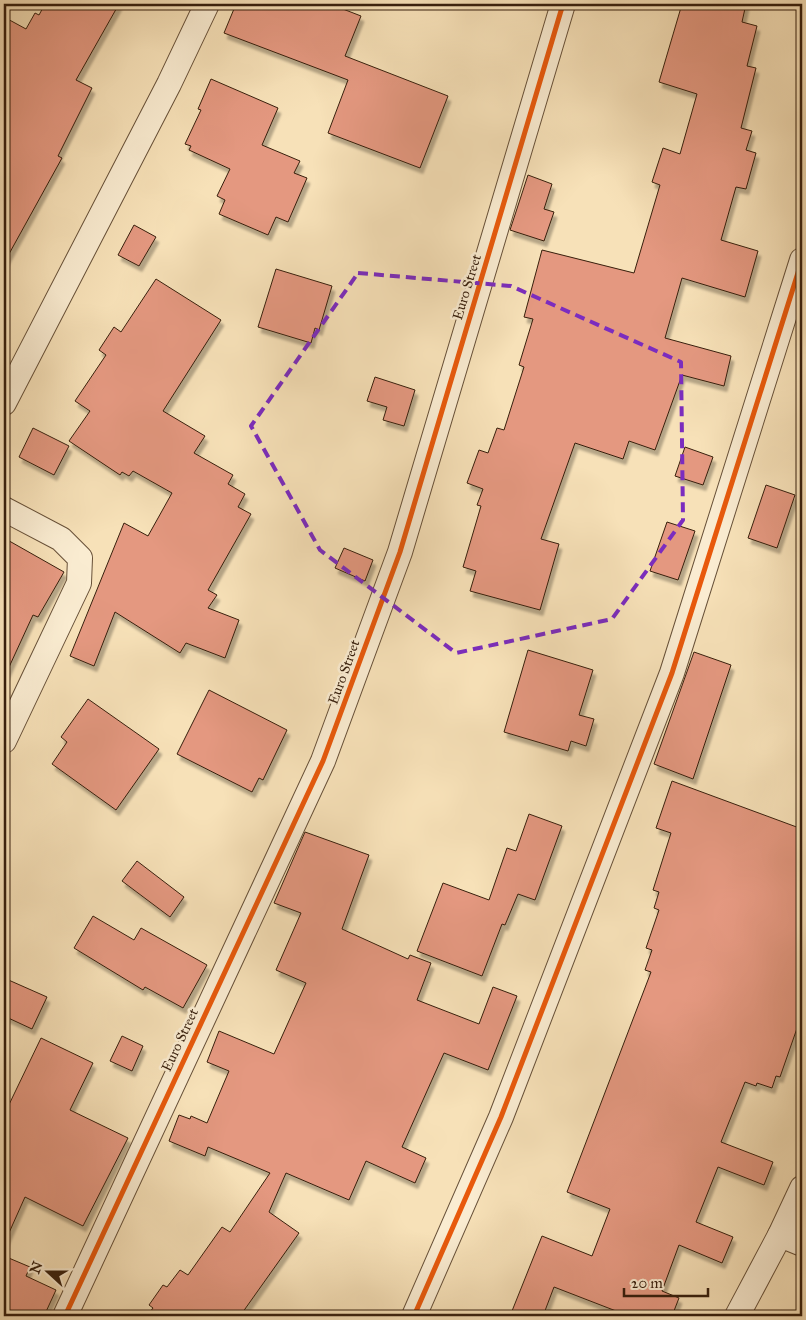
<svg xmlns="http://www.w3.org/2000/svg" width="806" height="1320" viewBox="0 0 806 1320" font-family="'IM FELL Great Primer',serif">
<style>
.building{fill:#e49880;stroke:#371f0d;filter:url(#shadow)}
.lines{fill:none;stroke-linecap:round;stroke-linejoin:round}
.minor-casing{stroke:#675038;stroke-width:26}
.minor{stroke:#faecd1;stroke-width:24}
.cycleway-casing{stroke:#faecd1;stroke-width:8}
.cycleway{stroke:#e8590c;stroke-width:5}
.marked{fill:none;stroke:#7b2cbf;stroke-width:4;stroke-dasharray:10 6;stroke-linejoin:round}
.labels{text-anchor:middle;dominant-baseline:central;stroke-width:5;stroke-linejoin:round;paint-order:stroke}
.street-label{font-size:14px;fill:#371f0d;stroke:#faecd1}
</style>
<defs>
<filter id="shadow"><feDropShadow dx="3" dy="5.5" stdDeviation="1" flood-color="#0004"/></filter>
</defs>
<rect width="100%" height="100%" fill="#f7e1b8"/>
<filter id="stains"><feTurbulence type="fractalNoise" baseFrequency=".004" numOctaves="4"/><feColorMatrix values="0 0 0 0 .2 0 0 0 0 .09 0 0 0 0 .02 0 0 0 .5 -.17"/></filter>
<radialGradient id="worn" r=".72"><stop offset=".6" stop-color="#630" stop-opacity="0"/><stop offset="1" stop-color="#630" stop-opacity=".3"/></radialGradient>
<!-- building -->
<g class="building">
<path d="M 45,4 L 119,4 L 76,80 L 92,88 L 58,156 L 62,158 L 4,263 L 4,17 L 26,29 L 35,13 L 39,15 Z"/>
<path d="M 236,4 L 330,4 L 361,16 L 345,56 L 448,96 L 420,168 L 328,133 L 348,80 L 224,33 Z"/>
<path d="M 682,4 L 746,4 L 742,22 L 757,26 L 747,66 L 756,68 L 741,128 L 752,131 L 746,150 L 756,153 L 746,189 L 736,187 L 721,240 L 758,251 L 745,297 L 682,278 L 665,338 L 731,356 L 724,386 L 682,375 L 655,450 L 629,441 L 623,459 L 575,443 L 541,539 L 559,544 L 540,610 L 470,591 L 476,571 L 463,567 L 481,506 L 477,505 L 483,489 L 467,483 L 479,450 L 488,453 L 497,428 L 504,430 L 524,367 L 519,365 L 533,319 L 524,317 L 542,250 L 634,273 L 660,185 L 652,182 L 663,148 L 680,154 L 697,94 L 659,82 Z"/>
<path d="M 211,79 L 278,108 L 262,145 L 300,161 L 294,173 L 307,178 L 288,222 L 276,217 L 268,235 L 219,214 L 225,200 L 217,196 L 230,169 L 189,150 L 191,146 L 185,144 L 201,110 L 198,109 Z"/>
<path d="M 528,175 L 552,184 L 544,209 L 554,212 L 544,241 L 510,230 Z"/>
<path d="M 134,225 L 156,237 L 139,266 L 118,255 Z"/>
<path d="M 276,269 L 332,286 L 319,330 L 315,328 L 311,343 L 258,327 Z"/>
<path d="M 156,279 L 221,320 L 163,411 L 205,436 L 194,453 L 233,475 L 228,484 L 245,494 L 238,507 L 251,514 L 208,590 L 217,595 L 208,608 L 239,620 L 225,658 L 186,643 L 180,653 L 115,612 L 94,666 L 70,656 L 124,523 L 148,536 L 172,493 L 133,471 L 129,476 L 122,472 L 120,475 L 69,441 L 90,411 L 75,401 L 106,355 L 99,350 L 114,327 L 121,332 Z"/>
<path d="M 375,377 L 415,390 L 404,426 L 383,420 L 387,407 L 367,401 Z"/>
<path d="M 33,428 L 69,446 L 54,475 L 19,457 Z"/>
<path d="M 685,447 L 713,457 L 703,485 L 675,476 Z"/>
<path d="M 766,485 L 795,495 L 777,548 L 748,538 Z"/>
<path d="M 667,522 L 695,531 L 678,580 L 650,571 Z"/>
<path d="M 4,538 L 64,572 L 38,617 L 33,615 L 4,678 Z"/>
<path d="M 344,548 L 373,560 L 365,581 L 335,568 Z"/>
<path d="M 528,650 L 593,670 L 579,715 L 594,719 L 586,746 L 571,741 L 568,751 L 504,732 Z"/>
<path d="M 694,652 L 731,665 L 693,779 L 654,764 Z"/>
<path d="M 209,690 L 287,730 L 263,780 L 259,778 L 252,792 L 177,754 Z"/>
<path d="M 88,699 L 159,749 L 116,810 L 52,764 L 67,742 L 61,737 Z"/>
<path d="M 672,781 L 802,829 L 802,1014 L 780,1077 L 776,1076 L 772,1088 L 757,1083 L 756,1086 L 745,1082 L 721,1142 L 773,1162 L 764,1185 L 718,1167 L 696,1222 L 733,1237 L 722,1263 L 679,1245 L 662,1291 L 679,1298 L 672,1316 L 629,1316 L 554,1287 L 543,1316 L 510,1316 L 542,1236 L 592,1256 L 610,1209 L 567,1192 L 651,972 L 645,970 L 652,950 L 646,948 L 659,910 L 654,908 L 659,892 L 653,890 L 671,833 L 656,828 Z"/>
<path d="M 529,814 L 562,826 L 535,900 L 518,894 L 505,925 L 502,924 L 482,976 L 417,951 L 443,883 L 489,900 L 507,848 L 516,851 Z"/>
<path d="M 305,832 L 369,855 L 342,929 L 408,959 L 410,955 L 431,963 L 417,1000 L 479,1024 L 493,987 L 517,996 L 488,1070 L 444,1053 L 402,1147 L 426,1158 L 415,1183 L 366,1161 L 349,1200 L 286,1173 L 269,1212 L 299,1233 L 240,1316 L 147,1316 L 153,1308 L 149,1305 L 163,1285 L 167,1287 L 180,1270 L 188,1275 L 222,1227 L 230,1232 L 270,1173 L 208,1147 L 205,1156 L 169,1141 L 179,1115 L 190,1119 L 191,1116 L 207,1123 L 229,1071 L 207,1062 L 219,1031 L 274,1054 L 306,983 L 276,970 L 301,913 L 274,903 Z"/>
<path d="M 137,861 L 184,897 L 170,917 L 122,881 Z"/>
<path d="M 93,916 L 134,940 L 141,928 L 207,965 L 183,1008 L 145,987 L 143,990 L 74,948 Z"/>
<path d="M 4,978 L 47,997 L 32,1029 L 4,1016 Z"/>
<path d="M 122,1036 L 143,1046 L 132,1071 L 110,1061 Z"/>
<path d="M 41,1038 L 93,1063 L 70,1110 L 128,1138 L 83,1226 L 25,1197 L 4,1244 L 4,1115 Z"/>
<path d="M 4,1256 L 30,1267 L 26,1276 L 56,1290 L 44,1316 L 4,1316 Z"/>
</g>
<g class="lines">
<defs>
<g id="minor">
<path d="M 4,403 L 169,84 L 207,4"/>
<path d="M 4,509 L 61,539 L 80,558 L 79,583 L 4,741"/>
<path d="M 780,1235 L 802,1244"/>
<path d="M 65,1316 L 323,761 L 400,552 L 563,4"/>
<path d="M 414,1316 L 501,1117 L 672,673 L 802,260"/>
<path d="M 737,1316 L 780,1235 L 802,1188"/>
</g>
</defs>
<!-- minor casing -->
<use href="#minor" class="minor-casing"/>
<!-- minor -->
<use href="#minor" class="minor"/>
<defs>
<g id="cycleway">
<path d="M 65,1316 L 323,761 L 400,552 L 563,4"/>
<path d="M 414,1316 L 501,1117 L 672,673 L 802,260"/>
</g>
</defs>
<!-- cycleway casing -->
<use href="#cycleway" class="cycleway-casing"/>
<!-- cycleway -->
<use href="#cycleway" class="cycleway"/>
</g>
<!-- marked area -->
<path class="marked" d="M 358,273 L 511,286 L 681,362 L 683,520 L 612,619 L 456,653 L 320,550 L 251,426 Z"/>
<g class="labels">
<!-- street labels -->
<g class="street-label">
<text transform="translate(467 287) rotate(-73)">Euro Street</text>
<text transform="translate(344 672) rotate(-70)">Euro Street</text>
<text transform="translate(180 1040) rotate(-65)">Euro Street</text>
</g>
</g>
<!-- margin -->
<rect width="806" height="1320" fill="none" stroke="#f7e1b8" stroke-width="20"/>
<rect x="5" y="5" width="796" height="1310" fill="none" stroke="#371f0d" stroke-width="2.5"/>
<rect x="10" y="10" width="786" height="1300" fill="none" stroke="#371f0d"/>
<!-- north arrow -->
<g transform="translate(48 1272) rotate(291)" stroke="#faecd1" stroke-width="4" paint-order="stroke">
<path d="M0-4L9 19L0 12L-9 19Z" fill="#371f0d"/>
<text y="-8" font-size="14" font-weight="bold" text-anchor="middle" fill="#371f0d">N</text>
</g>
<!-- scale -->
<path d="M624 1288v8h84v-8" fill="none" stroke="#371f0d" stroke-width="2.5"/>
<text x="631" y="1288" font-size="15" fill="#371f0d" stroke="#faecd1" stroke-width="4" paint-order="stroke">20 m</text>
<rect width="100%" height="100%" filter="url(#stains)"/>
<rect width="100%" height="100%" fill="url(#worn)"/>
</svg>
